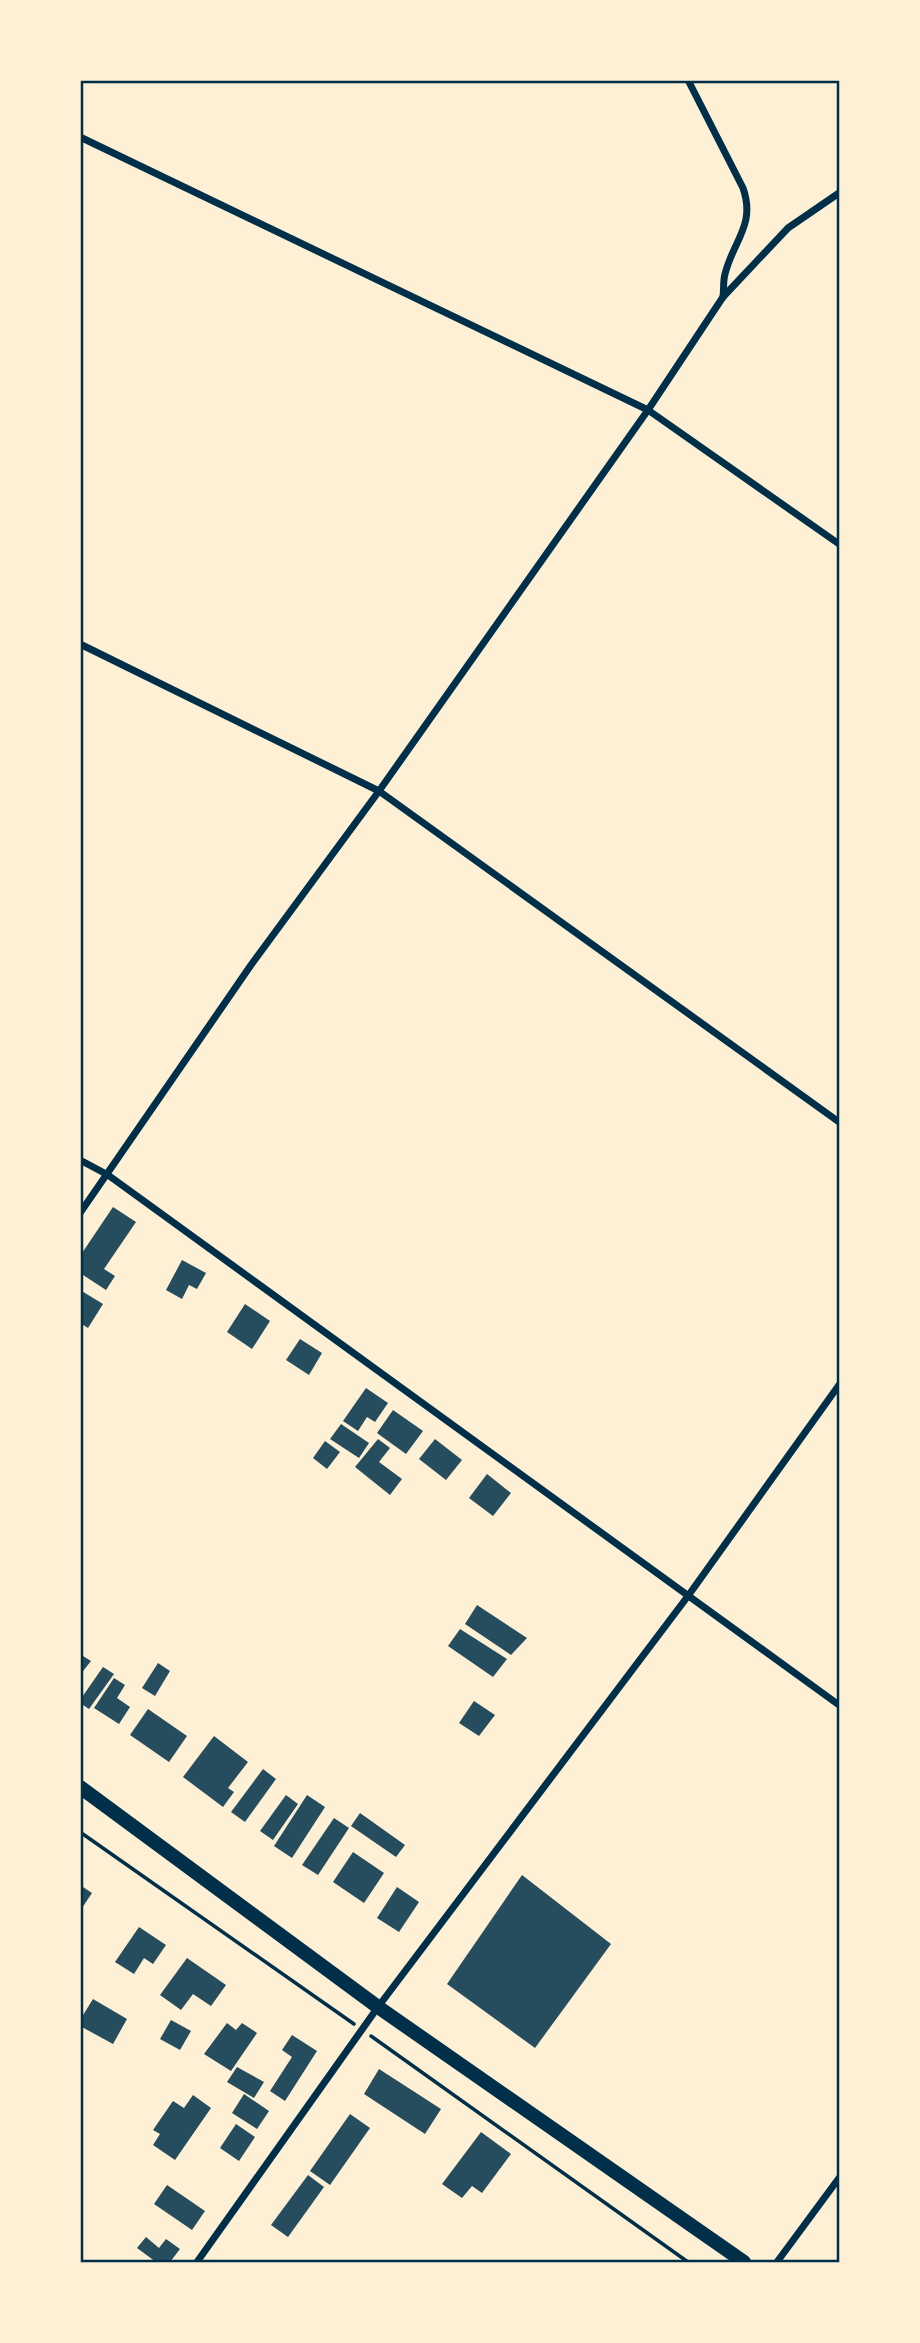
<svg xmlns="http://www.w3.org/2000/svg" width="920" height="2343" viewBox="0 0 920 2343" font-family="Helvetica,sans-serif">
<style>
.building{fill:#264d5e}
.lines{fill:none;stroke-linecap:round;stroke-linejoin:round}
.path{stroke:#003049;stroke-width:3.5}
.minor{stroke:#003049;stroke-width:7}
.secondary{stroke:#003049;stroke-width:14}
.neatline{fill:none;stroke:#003049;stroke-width:2.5}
</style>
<rect width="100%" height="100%" fill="#fdf0d5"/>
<!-- building -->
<g class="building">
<path d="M 113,1207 L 136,1222 L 104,1269 L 115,1276 L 106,1290 L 80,1273 L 80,1256 Z"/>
<path d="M 182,1260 L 206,1273 L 197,1289 L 189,1285 L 182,1299 L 166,1290 Z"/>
<path d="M 80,1290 L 103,1304 L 88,1328 L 80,1323 Z"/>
<path d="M 245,1304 L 270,1321 L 252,1349 L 227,1332 Z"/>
<path d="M 300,1339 L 322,1353 L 309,1375 L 286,1360 Z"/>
<path d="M 366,1388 L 388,1403 L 375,1422 L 367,1417 L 358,1431 L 343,1421 Z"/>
<path d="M 393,1410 L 423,1431 L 406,1454 L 377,1433 Z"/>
<path d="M 341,1424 L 369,1443 L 359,1458 L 330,1439 Z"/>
<path d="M 378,1439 L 390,1448 L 379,1462 L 402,1479 L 390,1495 L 355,1467 Z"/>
<path d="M 435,1439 L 462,1460 L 446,1480 L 419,1459 Z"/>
<path d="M 325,1441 L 340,1452 L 327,1469 L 313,1458 Z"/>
<path d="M 487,1474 L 511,1493 L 493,1516 L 469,1498 Z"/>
<path d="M 477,1605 L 527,1638 L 511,1655 L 465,1624 Z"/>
<path d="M 460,1629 L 507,1659 L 493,1677 L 448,1646 Z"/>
<path d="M 80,1654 L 91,1661 L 80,1675 Z"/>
<path d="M 158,1663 L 170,1671 L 155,1696 L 142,1688 Z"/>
<path d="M 103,1667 L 114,1674 L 89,1709 L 80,1703 L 80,1700 Z"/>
<path d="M 114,1678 L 125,1685 L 117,1698 L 130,1707 L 119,1724 L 94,1708 Z"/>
<path d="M 474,1701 L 495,1715 L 479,1736 L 459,1723 Z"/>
<path d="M 148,1709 L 187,1736 L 169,1762 L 130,1735 Z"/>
<path d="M 214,1736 L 248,1762 L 228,1788 L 234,1792 L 223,1807 L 183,1777 Z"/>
<path d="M 263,1769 L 276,1779 L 245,1822 L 231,1812 Z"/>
<path d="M 286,1795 L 298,1804 L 273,1840 L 260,1831 Z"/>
<path d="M 307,1795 L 325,1807 L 292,1858 L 274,1846 Z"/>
<path d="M 360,1813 L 405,1845 L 396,1857 L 351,1826 Z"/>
<path d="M 334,1818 L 349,1828 L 318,1875 L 302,1865 Z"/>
<path d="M 353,1852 L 384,1873 L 364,1903 L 333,1882 Z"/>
<path d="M 522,1875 L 611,1944 L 535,2048 L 447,1984 Z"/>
<path d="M 80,1885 L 92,1893 L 80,1911 Z"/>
<path d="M 397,1887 L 419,1902 L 399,1932 L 377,1918 Z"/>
<path d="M 139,1927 L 166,1945 L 153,1964 L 144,1958 L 134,1974 L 115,1962 Z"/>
<path d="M 187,1958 L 226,1985 L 211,2006 L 193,1994 L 181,2010 L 160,1995 Z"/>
<path d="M 93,1999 L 127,2019 L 113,2044 L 80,2026 L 80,2020 Z"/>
<path d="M 171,2020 L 191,2031 L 180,2050 L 160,2039 Z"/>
<path d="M 227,2023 L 236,2030 L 242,2023 L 257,2033 L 231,2071 L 204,2054 Z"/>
<path d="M 292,2035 L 317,2051 L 285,2101 L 270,2091 L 292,2057 L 282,2050 Z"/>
<path d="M 237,2067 L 264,2082 L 254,2098 L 227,2082 Z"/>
<path d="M 379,2069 L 441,2109 L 425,2134 L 364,2094 Z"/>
<path d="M 244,2094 L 269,2111 L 257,2129 L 232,2113 Z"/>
<path d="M 193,2095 L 211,2108 L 175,2160 L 153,2145 L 160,2134 L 153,2130 L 173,2101 L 184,2108 Z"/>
<path d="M 350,2114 L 370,2128 L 330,2185 L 310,2171 Z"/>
<path d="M 236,2124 L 255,2137 L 239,2161 L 220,2148 Z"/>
<path d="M 481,2132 L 511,2154 L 482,2193 L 472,2186 L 462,2198 L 442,2184 Z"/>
<path d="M 308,2175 L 324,2187 L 288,2237 L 271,2225 Z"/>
<path d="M 167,2185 L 205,2211 L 192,2230 L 154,2204 Z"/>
<path d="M 146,2237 L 159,2248 L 166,2239 L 180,2249 L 170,2262 L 156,2262 L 137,2248 Z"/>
</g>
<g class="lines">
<!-- path -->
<g class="path">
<path d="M 80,1832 L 354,2024"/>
<path d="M 371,2036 L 688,2262"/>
</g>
<!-- minor -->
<g class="minor">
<path d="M 688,80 L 743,188 C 756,225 733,241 725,274 C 723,281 724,289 723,297"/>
<path d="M 80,137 L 648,410 L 839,544"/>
<path d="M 80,644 L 379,791 L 839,1122"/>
<path d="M 80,1160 L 108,1175 L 839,1705"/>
<path d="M 80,1213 L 251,965 L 379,791 L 648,410 L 723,297 L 788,228 L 839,193"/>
<path d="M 197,2262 L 378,2007 L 688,1596 L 839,1385"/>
<path d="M 777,2262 L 839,2178"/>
</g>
<!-- secondary -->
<path class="secondary" d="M 80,1787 L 378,2007 L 744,2262"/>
</g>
<!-- border -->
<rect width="920" height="2343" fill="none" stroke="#fdf0d5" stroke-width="164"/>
<rect x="82" y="82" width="756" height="2179" class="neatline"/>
</svg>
